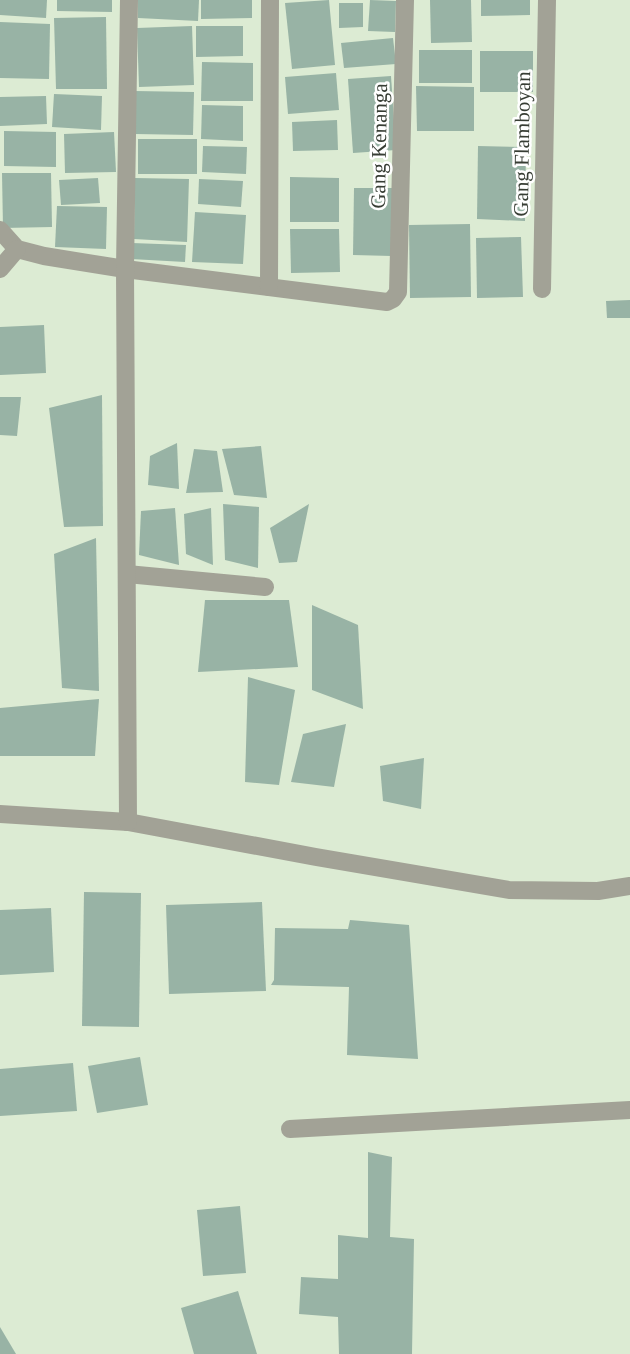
<svg xmlns="http://www.w3.org/2000/svg" width="630" height="1354" viewBox="0 0 630 1354" font-family="'Times New Roman',serif">
<style>
.building{fill:#98b3a5}
.lines{fill:none;stroke-linecap:round;stroke-linejoin:round}
.minor{stroke:#a2a296;stroke-width:18}
.labels{text-anchor:middle;dominant-baseline:central;stroke-width:5;stroke-linejoin:round;paint-order:stroke}
.street-label{font-size:21px;fill:#373d34;stroke:#fff}
</style>
<rect width="100%" height="100%" fill="#dcebd3"/>
<!-- building -->
<g class="building">
<path d="M 0,0 L 47,0 L 46,18 L 0,15 Z"/>
<path d="M 57,0 L 112,0 L 112,12 L 57,11 Z"/>
<path d="M 138,0 L 199,0 L 198,21 L 138,18 Z"/>
<path d="M 201,0 L 252,0 L 252,18 L 201,19 Z"/>
<path d="M 329,0 L 335,65 L 292,69 L 285,3 Z"/>
<path d="M 370,0 L 396,1 L 395,32 L 368,31 Z"/>
<path d="M 430,0 L 471,0 L 472,42 L 431,43 Z"/>
<path d="M 481,0 L 530,0 L 530,15 L 481,16 Z"/>
<path d="M 339,3 L 363,3 L 363,27 L 339,28 Z"/>
<path d="M 106,17 L 107,89 L 56,89 L 54,18 Z"/>
<path d="M 0,22 L 50,24 L 49,79 L 0,78 Z"/>
<path d="M 192,26 L 194,85 L 139,87 L 137,28 Z"/>
<path d="M 196,26 L 243,26 L 243,56 L 196,57 Z"/>
<path d="M 393,38 L 396,64 L 344,68 L 341,43 Z"/>
<rect x="419" y="50" width="53" height="33"/>
<rect x="480" y="51" width="53" height="41"/>
<path d="M 202,62 L 253,63 L 253,101 L 201,101 Z"/>
<path d="M 336,73 L 339,110 L 288,114 L 285,77 Z"/>
<path d="M 391,76 L 396,150 L 353,153 L 348,79 Z"/>
<path d="M 416,86 L 474,87 L 474,131 L 417,131 Z"/>
<path d="M 135,91 L 194,92 L 193,135 L 135,134 Z"/>
<path d="M 54,94 L 102,96 L 101,130 L 52,127 Z"/>
<path d="M 46,96 L 47,124 L 0,126 L 0,97 Z"/>
<path d="M 202,105 L 243,106 L 243,141 L 201,139 Z"/>
<path d="M 337,120 L 338,150 L 293,151 L 292,122 Z"/>
<path d="M 4,131 L 56,132 L 56,167 L 4,166 Z"/>
<path d="M 114,132 L 116,172 L 65,173 L 64,134 Z"/>
<rect x="138" y="139" width="59" height="35"/>
<path d="M 203,146 L 247,147 L 246,174 L 202,172 Z"/>
<path d="M 478,146 L 526,147 L 525,221 L 477,219 Z"/>
<path d="M 2,173 L 51,173 L 52,227 L 3,228 Z"/>
<path d="M 290,177 L 339,178 L 339,222 L 290,222 Z"/>
<path d="M 98,178 L 100,203 L 61,205 L 59,180 Z"/>
<path d="M 135,178 L 189,179 L 187,242 L 134,239 Z"/>
<path d="M 199,179 L 243,181 L 241,207 L 198,204 Z"/>
<path d="M 354,188 L 393,188 L 392,256 L 353,255 Z"/>
<path d="M 57,206 L 107,207 L 106,249 L 55,247 Z"/>
<path d="M 195,212 L 246,215 L 243,264 L 192,262 Z"/>
<path d="M 470,224 L 471,297 L 410,298 L 409,225 Z"/>
<path d="M 290,229 L 339,229 L 340,272 L 291,273 Z"/>
<path d="M 521,237 L 523,297 L 477,298 L 476,238 Z"/>
<path d="M 132,243 L 186,245 L 185,262 L 131,259 Z"/>
<path d="M 630,300 L 630,318 L 607,318 L 606,301 Z"/>
<path d="M 44,325 L 46,373 L 0,375 L 0,327 Z"/>
<path d="M 102,395 L 103,526 L 64,527 L 49,408 Z"/>
<path d="M 0,397 L 21,397 L 17,436 L 0,435 Z"/>
<path d="M 177,443 L 179,489 L 148,485 L 150,456 Z"/>
<path d="M 261,446 L 267,498 L 234,495 L 222,449 Z"/>
<path d="M 194,449 L 217,451 L 223,492 L 186,493 Z"/>
<path d="M 223,504 L 259,507 L 258,568 L 225,560 Z"/>
<path d="M 309,504 L 297,562 L 279,563 L 270,528 Z"/>
<path d="M 175,508 L 179,565 L 139,555 L 141,511 Z"/>
<path d="M 211,508 L 213,565 L 186,554 L 184,514 Z"/>
<path d="M 96,538 L 99,691 L 62,688 L 54,554 Z"/>
<path d="M 205,600 L 289,600 L 298,667 L 198,672 Z"/>
<path d="M 312,605 L 358,625 L 363,709 L 312,690 Z"/>
<path d="M 248,677 L 295,690 L 279,785 L 245,782 Z"/>
<path d="M 99,699 L 95,756 L 0,756 L 0,708 Z"/>
<path d="M 346,724 L 334,787 L 291,782 L 303,734 Z"/>
<path d="M 424,758 L 421,809 L 383,801 L 380,766 Z"/>
<path d="M 84,892 L 141,893 L 139,1027 L 82,1026 Z"/>
<path d="M 262,902 L 266,991 L 169,994 L 166,905 Z"/>
<path d="M 51,908 L 54,972 L 0,975 L 0,910 Z"/>
<path d="M 350,920 L 409,925 L 418,1059 L 347,1055 L 349,987 L 271,985 L 274,980 L 275,928 L 348,929 Z"/>
<path d="M 140,1057 L 148,1105 L 97,1113 L 88,1066 Z"/>
<path d="M 73,1063 L 77,1111 L 0,1116 L 0,1069 Z"/>
<path d="M 368,1152 L 392,1157 L 390,1237 L 414,1239 L 412,1354 L 339,1354 L 338,1317 L 299,1314 L 301,1277 L 338,1279 L 338,1235 L 368,1238 Z"/>
<path d="M 240,1206 L 246,1273 L 203,1276 L 197,1210 Z"/>
<path d="M 238,1291 L 257,1354 L 194,1354 L 181,1308 Z"/>
<path d="M 0,1327 L 16,1354 L 0,1354 Z"/>
</g>
<g class="lines">
<!-- minor -->
<g class="minor">
<path d="M 0,230 L 17,249 L 44,256 L 125,269 L 387,302 L 393,299 L 398,292 L 405,0"/>
<path d="M 0,269 L 17,249"/>
<path d="M 269,287 L 270,0"/>
<path d="M 542,289 L 547,0"/>
<path d="M 127,574 L 265,587"/>
<path d="M 0,814 L 128,822 L 316,857 L 509,890 L 598,891 L 630,886"/>
<path d="M 128,822 L 125,269 L 129,0"/>
<path d="M 290,1129 L 630,1110"/>
</g>
</g>
<g class="labels">
<!-- street labels -->
<g class="street-label">
<text transform="translate(522 144) rotate(-89)">Gang Flamboyan</text>
<text transform="translate(379 146) rotate(-89)">Gang Kenanga</text>
</g>
</g>
</svg>
